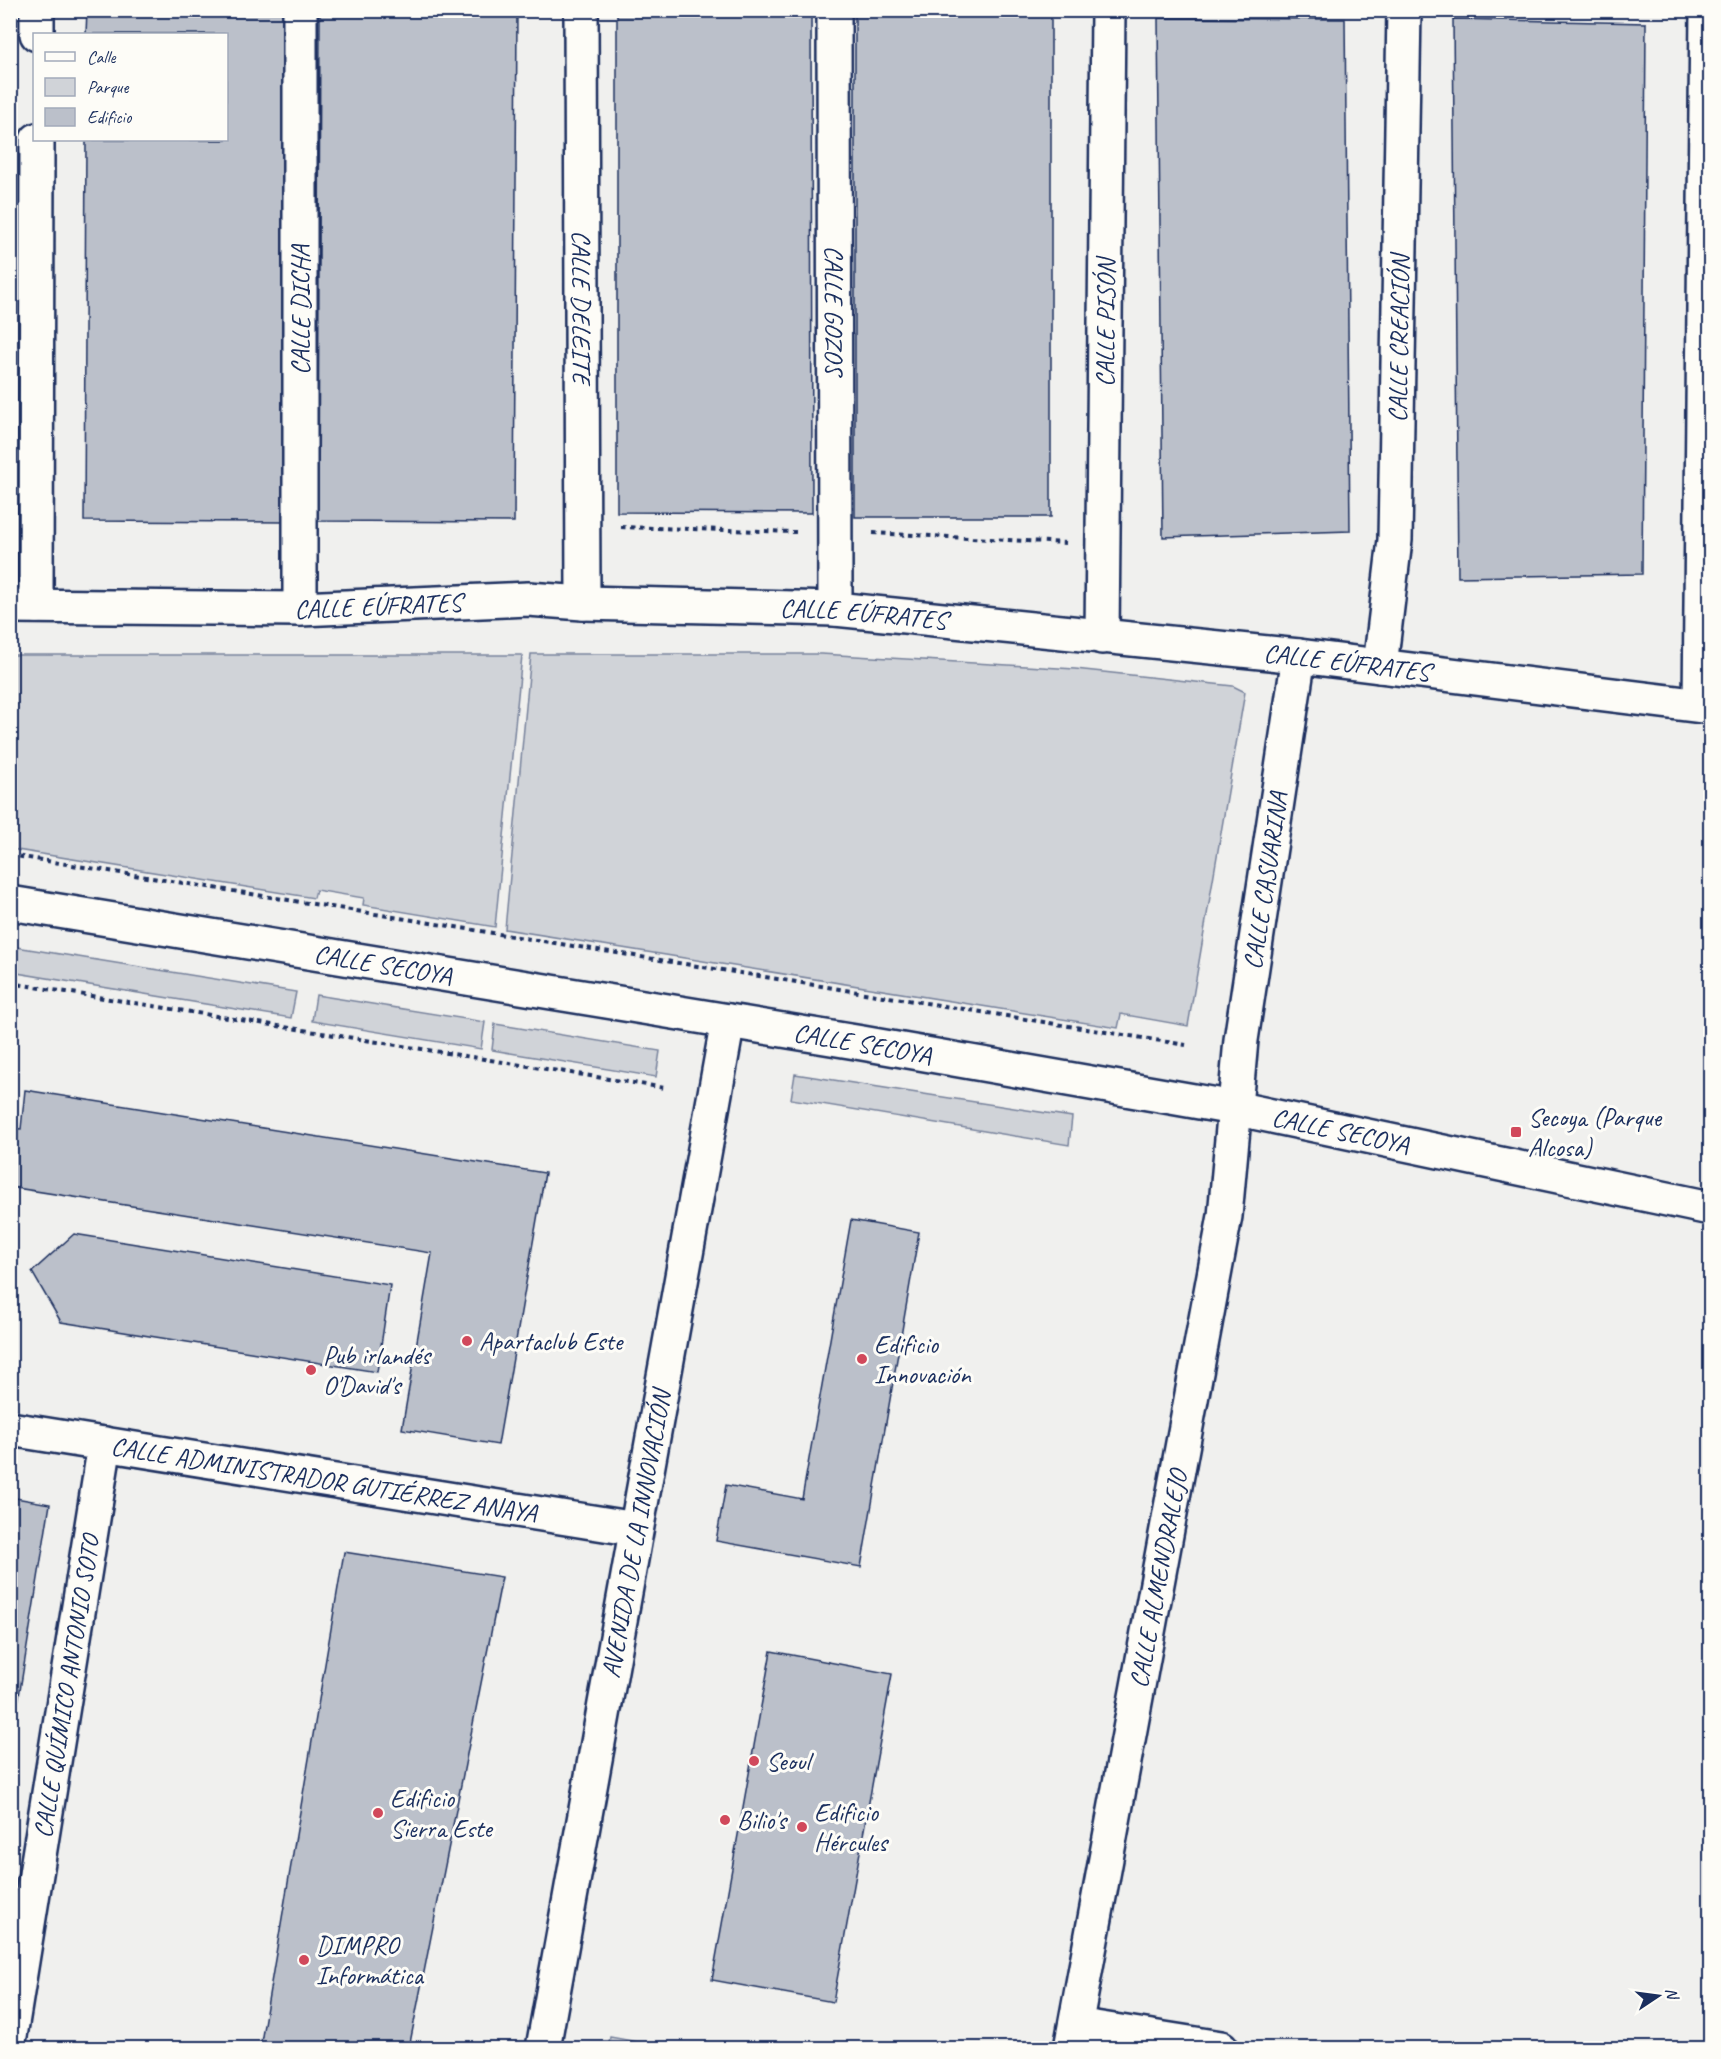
<svg xmlns="http://www.w3.org/2000/svg" width="1721" height="2059" viewBox="0 0 1721 2059" font-family="Caveat,sans-serif">
<style>
.green{fill:#d0d3d8;stroke:#76819b;stroke-width:1.5}
.building{fill:#bbc0ca;stroke:#1b2f5e;stroke-width:1.5}
.lines{fill:none;stroke-linecap:round;stroke-linejoin:round}
.pedestrian-casing{stroke:#1b2f5e;stroke-width:38}
.minor-casing{stroke:#1b2f5e;stroke-width:38}
.secondary-casing{stroke:#1b2f5e;stroke-width:38}
.path{stroke:#1b2f5e;stroke-width:4;stroke-dasharray:4.5 4.5;stroke-linecap:butt}
.pedestrian{stroke:#fdfcf7;stroke-width:33}
.minor{stroke:#fdfcf7;stroke-width:33}
.secondary{stroke:#fdfcf7;stroke-width:33}
.poi-dot{fill:#d1495b;stroke:#fdfcf7;stroke-width:2}
.labels{text-anchor:middle;dominant-baseline:central;stroke-width:6;stroke-linejoin:round;paint-order:stroke}
.street-label{font-size:26px;fill:#1b2f5e;stroke:#fdfcf7}
.poi-label{font-size:26px;fill:#1b2f5e;stroke:#fdfcf7;text-anchor:start}
</style>
<rect width="100%" height="100%" fill="#f0f0ee"/>
<filter id="ink" filterUnits="userSpaceOnUse"><feTurbulence type="fractalNoise" baseFrequency=".0167" numOctaves="2"/><feDisplacementMap in="SourceGraphic" scale="12" xChannelSelector="R" yChannelSelector="G"/><feConvolveMatrix kernelMatrix="1 2 1 2 8 2 1 2 1" color-interpolation-filters="sRGB"/></filter>
<g filter="url(#ink)">
<!-- green -->
<g class="green">
<path d="M 531,654 L 821,654 L 1075,669 L 1233,686 L 1245,692 L 1188,1026 L 1121,1014 L 1118,1028 L 505,929 Z"/>
<path d="M 10,655 L 522,655 L 495,927 L 363,905 L 364,898 L 316,890 L 314,898 L 11,849 Z"/>
<path d="M 10,946 L 296,992 L 291,1018 L 11,972 Z"/>
<path d="M 316,995 L 485,1022 L 481,1049 L 312,1021 Z"/>
<path d="M 495,1024 L 660,1051 L 656,1077 L 492,1050 Z"/>
<path d="M 795,1074 L 1072,1117 L 1069,1145 L 791,1099 Z"/>
<path d="M 610,2037 L 671,2048 L 608,2048 Z"/>
</g>
<!-- building -->
<g class="building">
<path d="M 87,10 L 286,10 L 283,522 L 84,521 L 86,140 L 226,140 L 226,34 L 86,34 Z"/>
<path d="M 320,10 L 517,10 L 514,522 L 318,521 Z"/>
<path d="M 617,10 L 811,10 L 812,513 L 617,512 Z"/>
<rect x="855" y="10" width="196" height="507"/>
<path d="M 1158,18 L 1345,19 L 1350,531 L 1163,537 Z"/>
<path d="M 1453,19 L 1646,23 L 1642,574 L 1458,577 Z"/>
<path d="M 25,1090 L 545,1173 L 498,1445 L 402,1429 L 432,1253 L 10,1187 L 10,1128 L 21,1129 Z"/>
<path d="M 851,1220 L 919,1232 L 861,1567 L 716,1541 L 726,1485 L 802,1499 Z"/>
<path d="M 74,1234 L 390,1285 L 377,1372 L 61,1322 L 32,1272 Z"/>
<path d="M 10,1497 L 50,1504 L 10,1752 Z"/>
<path d="M 344,1552 L 502,1577 L 409,2048 L 260,2048 Z"/>
<path d="M 771,1651 L 892,1674 L 833,2002 L 712,1980 Z"/>
</g>
<g class="lines">
<defs>
<g id="pedestrian">
<path id="s1" d="M 834,10 L 835,609"/>
<path d="M 300,609 L 300,10"/>
<path id="s2" d="M 1380,666 L 1395,540 L 1404,10"/>
</g>
<g id="minor">
<path id="s3" d="M 581,10 L 583,603"/>
<path d="M 37,34 L 37,10"/>
<path id="s4" d="M 10,606 L 300,609 L 528,599 L 583,603 L 835,609 L 1299,656 L 1710,707"/>
<path d="M 36,606 L 37,140"/>
<path id="s5" d="M 1102,637 L 1108,10"/>
<path d="M 1700,705 L 1707,10"/>
<path id="s6" d="M 10,1429 L 636,1529"/>
<path d="M 1076,2025 L 1221,2048"/>
<path id="s7" d="M 10,2036 L 105,1444"/>
<path id="s8" d="M 543,2048 L 728,1021"/>
<path id="s9" d="M 1071,2048 L 1225,1216 L 1241,1040 L 1299,656"/>
</g>
<g id="secondary">
<path id="s10" d="M 10,903 L 862,1043 L 1234,1108 L 1710,1208"/>
</g>
</defs>
<!-- pedestrian casing -->
<use href="#pedestrian" class="pedestrian-casing"/>
<!-- minor casing -->
<use href="#minor" class="minor-casing"/>
<!-- secondary casing -->
<use href="#secondary" class="secondary-casing"/>
<!-- path -->
<g class="path">
<path d="M 621,527 L 796,532"/>
<path d="M 873,533 L 1066,543"/>
<path d="M 10,855 L 1186,1045"/>
<path d="M 10,983 L 665,1088"/>
</g>
<!-- pedestrian -->
<use href="#pedestrian" class="pedestrian"/>
<!-- minor -->
<use href="#minor" class="minor"/>
<!-- secondary -->
<use href="#secondary" class="secondary"/>
</g>
</g>
<!-- markers -->
<g class="poi-dot">
<rect x="1510" y="1126" width="12" height="12" rx="3"/>
<circle cx="467" cy="1341" r="6"/>
<circle cx="862" cy="1359" r="6"/>
<circle cx="311" cy="1370" r="6"/>
<circle cx="754" cy="1761" r="6"/>
<circle cx="378" cy="1813" r="6"/>
<circle cx="725" cy="1820" r="6"/>
<circle cx="802" cy="1827" r="6"/>
<circle cx="304" cy="1960" r="6"/>
</g>
<g class="labels">
<!-- street labels -->
<g class="street-label">
<text stroke="none"><textPath href="#s3" startOffset="297">CALLE DELEITE</textPath></text>
<text transform="translate(300 310) rotate(-90)">CALLE DICHA</text>
<text stroke="none"><textPath href="#s1" startOffset="300">CALLE GOZOS</textPath></text>
<text stroke="none"><textPath href="#s5" startOffset="314">CALLE PISÓN</textPath></text>
<text stroke="none"><textPath href="#s2" startOffset="328">CALLE CREACIÓN</textPath></text>
<text stroke="none"><textPath href="#s4" startOffset="368">CALLE EÚFRATES</textPath></text>
<text stroke="none"><textPath href="#s4" startOffset="854">CALLE EÚFRATES</textPath></text>
<text stroke="none"><textPath href="#s4" startOffset="1340">CALLE EÚFRATES</textPath></text>
<text stroke="none"><textPath href="#s9" startOffset="1184">CALLE CASUARINA</textPath></text>
<text stroke="none"><textPath href="#s10" startOffset="378">CALLE SECOYA</textPath></text>
<text stroke="none"><textPath href="#s10" startOffset="864">CALLE SECOYA</textPath></text>
<text stroke="none"><textPath href="#s10" startOffset="1350">CALLE SECOYA</textPath></text>
<text stroke="none"><textPath href="#s6" startOffset="318">CALLE ADMINISTRADOR GUTIÉRREZ ANAYA</textPath></text>
<text stroke="none"><textPath href="#s8" startOffset="522">AVENIDA DE LA INNOVACIÓN</textPath></text>
<text stroke="none"><textPath href="#s9" startOffset="477">CALLE ALMENDRALEJO</textPath></text>
<text stroke="none"><textPath href="#s7" startOffset="354">CALLE QUÍMICO ANTONIO SOTO</textPath></text>
</g>
<!-- poi labels -->
<g class="poi-label">
<text x="1528" y="1117">Secoya (Parque<tspan x="1528" dy="30">Alcosa)</tspan></text>
<text x="479" y="1341">Apartaclub Este</text>
<text x="874" y="1344">Edificio<tspan x="874" dy="30">Innovación</tspan></text>
<text x="323" y="1355">Pub irlandés<tspan x="323" dy="30">O'David's</tspan></text>
<text x="766" y="1761">Seoul</text>
<text x="390" y="1798">Edificio<tspan x="390" dy="30">Sierra Este</tspan></text>
<text x="814" y="1812">Edificio<tspan x="814" dy="30">Hércules</tspan></text>
<text x="737" y="1820">Bilio's</text>
<text x="316" y="1945">DIMPRO<tspan x="316" dy="30">Informática</tspan></text>
</g>
</g>
<!-- margin -->
<rect width="1721" height="2059" fill="none" stroke="#fdfcf7" stroke-width="36"/>
<rect x="18" y="18" width="1685" height="2023" fill="none" stroke="#1b2f5e" stroke-width="2" filter="url(#ink)"/>
<!-- legend -->
<rect x="33" y="33" width="195" height="108" fill="#fdfcf7" stroke="#a3aaba" stroke-width="1.5"/>
<rect x="45" y="52" width="30" height="9" fill="#fdfcf7" stroke="#a3aaba" stroke-width="1.5"/>
<text x="87" y="63" font-size="18" fill="#1b2f5e">Calle</text>
<rect x="45" y="78" width="30" height="18" fill="#d0d3d8" stroke="#a3aaba" stroke-width="1.5"/>
<text x="87" y="93" font-size="18" fill="#1b2f5e">Parque</text>
<rect x="45" y="108" width="30" height="18" fill="#bbc0ca" stroke="#a3aaba" stroke-width="1.5"/>
<text x="87" y="123" font-size="18" fill="#1b2f5e">Edificio</text>
<!-- north arrow -->
<g transform="translate(1658 1996) rotate(77)" stroke="#fdfcf7" stroke-width="4.5" paint-order="stroke">
<path d="M0-4.5L10 22L0 15L-10 22Z" fill="#1b2f5e"/>
<text y="-9" font-size="16" font-weight="bold" text-anchor="middle" fill="#1b2f5e">N</text>
</g>
</svg>
